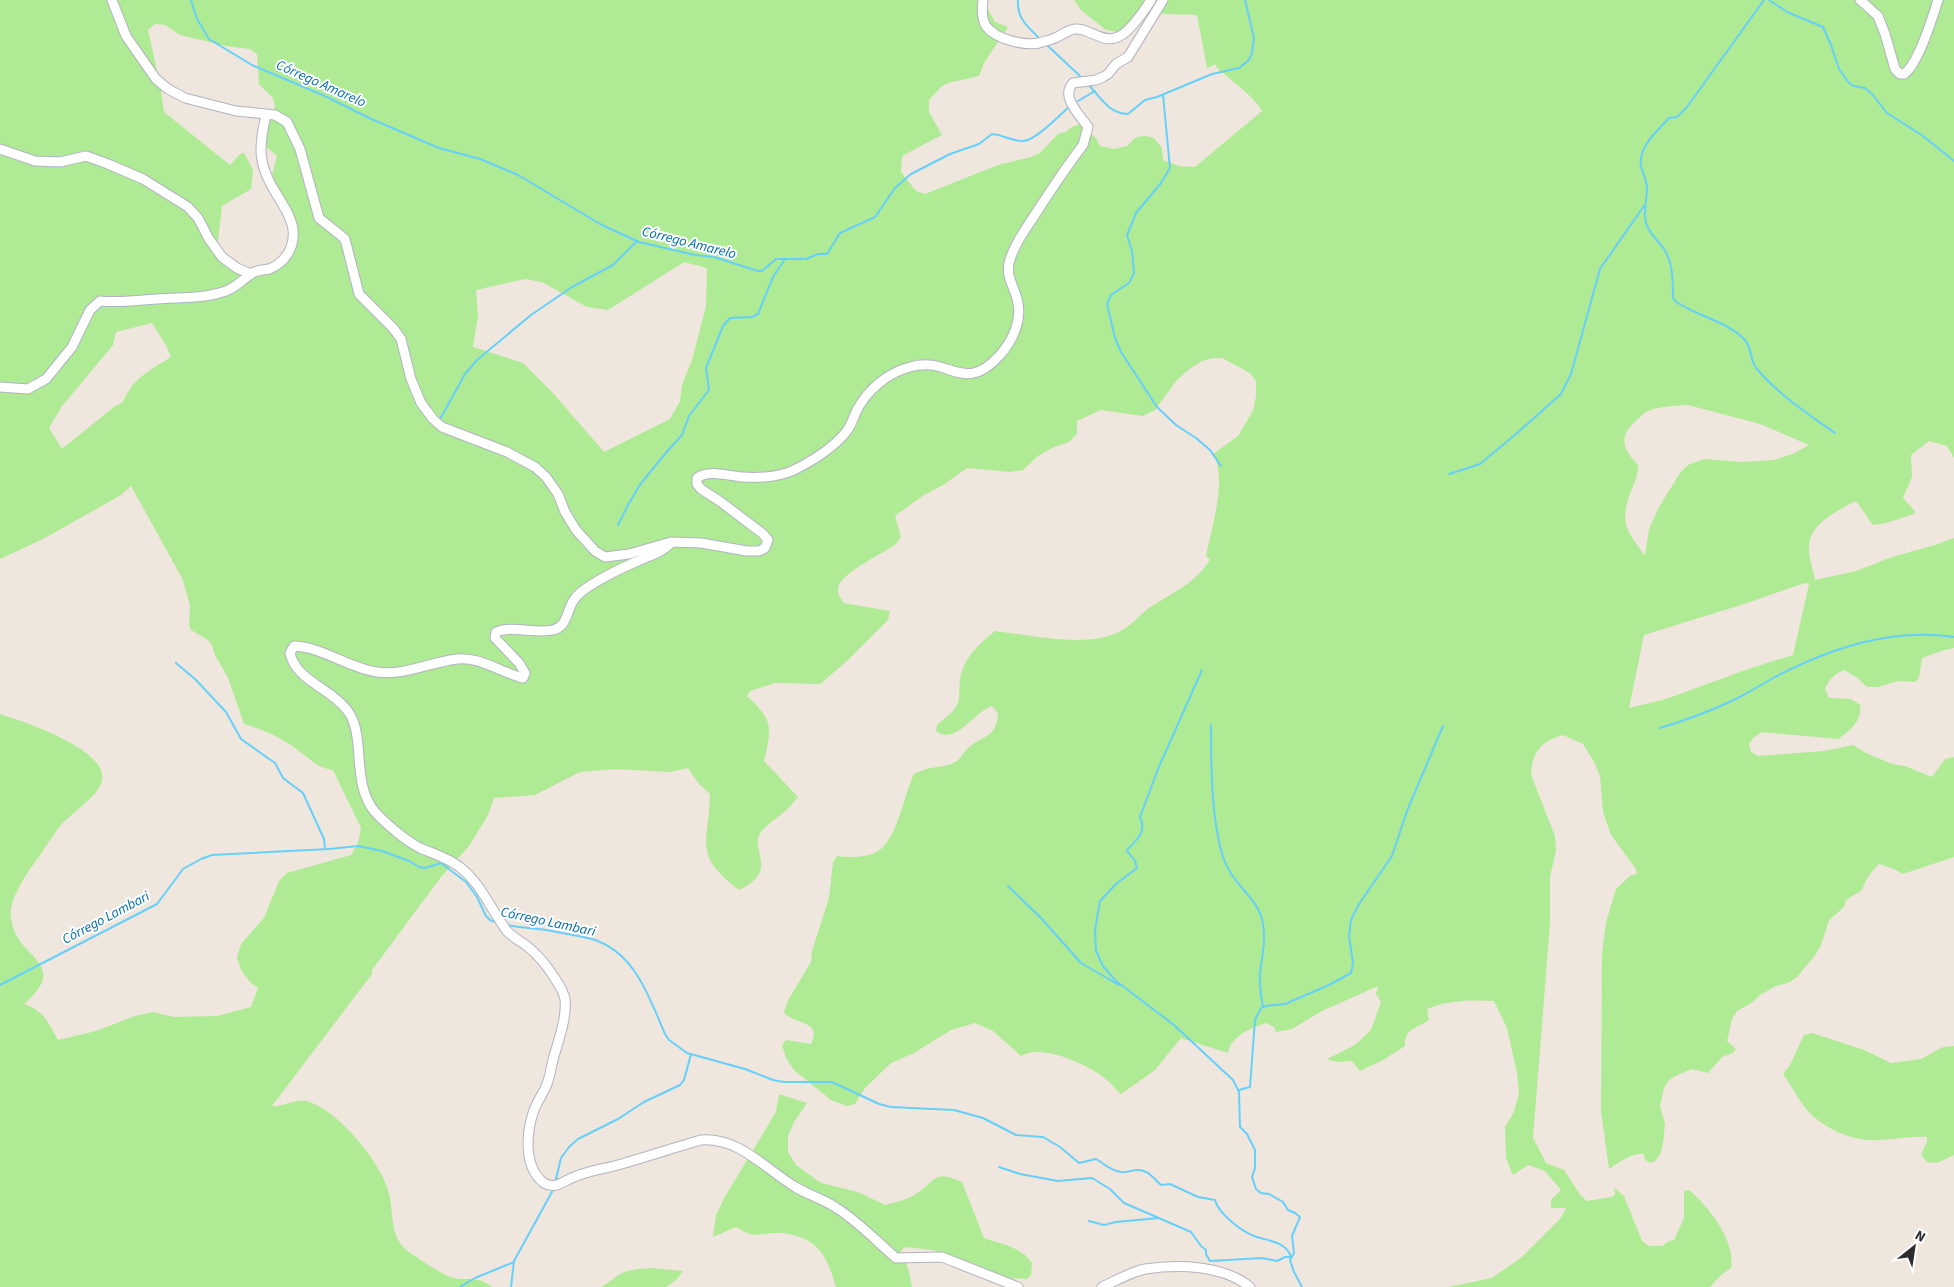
<svg xmlns="http://www.w3.org/2000/svg" width="1954" height="1287" viewBox="0 0 1954 1287" font-family="'Source Sans 3',sans-serif">
<style>
.green{fill:#afea94;fill-rule:evenodd}
.lines{fill:none;stroke-linecap:round;stroke-linejoin:round}
.stream{stroke:#66cffa;stroke-width:2}
.minor-casing{stroke:#b1b3c1;stroke-width:11}
.minor{stroke:#fff;stroke-width:9}
.labels{text-anchor:middle;dominant-baseline:central;stroke-width:4;stroke-linejoin:round;paint-order:stroke}
.water-label{font-size:14px;font-style:italic;fill:#006cac;stroke:#fff}
</style>
<rect width="100%" height="100%" fill="#efe7dd"/>
<!-- green -->
<g class="green">
<path d="M 0,0 L 987,0 L 986,6 L 995,22 L 1008,27 L 984,63 L 979,76 L 948,83 L 941,87 L 929,100 L 929,112 L 942,135 L 902,156 L 901,172 L 916,191 L 925,194 L 998,165 L 1031,157 L 1040,153 L 1058,134 L 1066,132 L 1070,128 L 1080,124 L 1096,138 L 1100,146 L 1114,149 L 1127,146 L 1136,137 L 1145,136 L 1154,138 L 1162,148 L 1163,160 L 1179,166 L 1195,167 L 1262,111 C 1255,97 1229,79 1216,67 L 1216,64 L 1207,68 L 1197,15 L 1142,13 L 1123,33 L 1106,30 L 1082,11 L 1074,0 L 1954,0 L 1954,458 L 1947,446 L 1929,441 L 1911,455 L 1912,477 L 1903,498 L 1915,511 L 1914,514 L 1886,523 L 1873,525 L 1856,501 C 1837,511 1808,524 1809,549 C 1809,560 1813,569 1815,580 L 1856,571 L 1892,557 L 1935,545 L 1954,538 L 1954,648 L 1941,651 L 1922,658 L 1919,678 L 1915,682 L 1898,681 L 1878,687 L 1867,687 L 1856,677 L 1844,670 C 1834,674 1829,679 1825,689 L 1829,698 L 1851,699 L 1860,705 C 1863,720 1849,732 1838,739 L 1762,732 L 1753,738 L 1749,744 L 1751,752 L 1758,756 L 1824,751 L 1853,745 L 1866,753 L 1892,764 L 1905,766 L 1932,777 L 1945,759 L 1954,757 L 1954,857 L 1903,874 L 1894,869 L 1879,864 C 1870,873 1866,879 1862,890 L 1846,900 L 1844,907 L 1829,920 L 1821,945 L 1816,954 L 1797,977 L 1788,983 L 1776,986 L 1760,995 L 1753,1002 L 1737,1011 L 1732,1019 L 1727,1041 L 1736,1049 L 1733,1053 L 1722,1057 L 1708,1073 L 1692,1069 L 1675,1076 L 1668,1081 L 1664,1088 L 1660,1106 L 1665,1124 L 1663,1143 L 1660,1155 L 1654,1162 L 1649,1162 L 1645,1160 L 1644,1154 C 1634,1152 1618,1163 1609,1169 L 1601,1111 L 1602,954 L 1606,922 L 1616,889 L 1631,875 L 1637,874 L 1636,869 L 1611,835 L 1603,812 L 1600,776 L 1594,762 L 1583,744 L 1563,735 C 1542,741 1532,751 1531,775 L 1555,836 L 1556,850 L 1550,877 L 1550,924 L 1533,1138 L 1546,1163 L 1564,1170 L 1581,1196 L 1587,1201 L 1612,1197 L 1615,1195 L 1614,1188 L 1624,1196 L 1642,1241 L 1649,1246 L 1662,1246 L 1669,1241 L 1674,1240 L 1684,1218 L 1684,1191 L 1689,1190 C 1708,1206 1736,1241 1731,1268 L 1721,1275 L 1710,1287 L 1424,1287 L 1448,1287 L 1492,1278 L 1522,1257 L 1561,1218 L 1566,1208 L 1551,1208 L 1551,1200 L 1561,1190 L 1545,1171 L 1528,1165 L 1513,1175 L 1506,1158 L 1505,1127 L 1514,1112 L 1519,1093 L 1517,1073 L 1507,1028 L 1494,1001 C 1472,1000 1448,1000 1427,1009 L 1429,1020 C 1418,1028 1403,1029 1405,1046 L 1383,1060 L 1360,1071 L 1352,1061 L 1337,1062 L 1327,1059 L 1355,1045 L 1371,1030 L 1381,1002 L 1376,994 L 1378,986 L 1322,1011 L 1292,1029 L 1276,1032 L 1274,1027 L 1266,1023 C 1251,1028 1231,1036 1228,1053 L 1181,1038 L 1155,1070 L 1121,1094 C 1116,1090 1112,1084 1107,1080 C 1089,1065 1042,1043 1021,1056 L 993,1031 L 975,1023 L 951,1030 L 914,1053 L 891,1063 L 865,1088 L 855,1104 L 847,1106 L 831,1100 L 794,1070 L 786,1058 L 782,1045 L 786,1040 L 811,1044 C 823,1019 794,1026 784,1012 L 787,1002 L 811,962 L 812,951 L 829,898 L 833,862 L 837,856 C 850,858 872,858 882,848 C 899,831 904,795 914,774 C 930,765 942,769 955,762 C 960,760 963,753 968,748 C 983,735 997,738 998,713 L 992,706 C 976,710 956,746 936,731 L 937,725 C 944,718 954,713 958,703 C 960,696 959,687 960,680 C 963,658 979,644 995,631 C 1031,635 1088,649 1121,631 C 1134,624 1143,610 1157,603 C 1175,592 1200,579 1210,559 L 1206,556 C 1211,529 1228,478 1213,454 L 1238,436 L 1253,411 L 1256,396 L 1256,381 L 1250,373 L 1222,358 L 1213,358 L 1202,361 L 1188,370 L 1176,381 L 1155,410 L 1143,416 L 1101,410 L 1077,421 L 1077,434 L 1069,442 L 1054,447 L 1038,456 L 1023,470 L 1010,472 L 967,468 L 943,485 L 924,495 L 895,516 L 901,537 L 896,544 C 883,553 844,572 839,585 C 836,592 840,597 844,603 L 890,611 L 888,620 L 847,661 L 820,684 L 775,683 L 750,691 L 747,696 C 773,720 772,727 764,761 L 798,797 C 794,802 790,807 785,811 C 778,818 767,824 761,832 C 748,850 781,870 739,890 C 692,854 709,844 710,794 L 699,784 L 688,768 L 670,772 L 615,769 L 580,772 L 535,795 L 494,798 L 488,815 L 469,846 L 441,877 L 372,970 L 372,974 L 272,1106 C 283,1107 294,1099 306,1101 C 337,1108 386,1167 390,1198 C 393,1216 391,1234 404,1248 C 411,1254 444,1276 453,1278 C 468,1281 477,1275 492,1287 L 0,1287 L 0,714 C 22,721 115,751 101,784 C 95,798 72,813 61,825 C 52,836 44,850 35,862 C 25,876 15,891 11,908 C 10,913 11,918 12,923 C 19,960 71,963 24,1004 C 44,1011 48,1022 58,1040 L 96,1031 L 135,1016 L 153,1012 L 174,1017 L 217,1016 L 251,1007 L 258,988 L 250,982 L 241,970 L 237,957 L 241,944 L 264,918 L 279,881 L 287,873 L 351,855 L 358,843 L 361,828 L 333,770 C 317,767 315,763 303,754 C 287,741 264,729 244,724 L 228,678 L 214,653 L 212,645 L 208,640 L 191,630 L 189,625 L 190,605 L 182,578 L 131,486 L 121,495 L 45,538 L 0,559 ZM 155,24 L 165,25 L 180,35 L 226,46 L 250,49 L 257,54 L 259,84 L 273,98 L 275,107 L 265,126 L 263,144 L 277,156 L 271,179 L 289,225 L 288,249 L 268,268 L 244,270 L 217,250 L 222,206 L 251,189 L 253,170 L 244,153 L 240,154 L 230,165 L 164,112 L 160,84 L 148,30 ZM 684,262 L 707,268 L 706,306 L 692,360 L 682,385 L 680,401 L 670,419 L 604,452 L 553,393 L 523,363 L 473,347 L 478,315 L 476,290 L 525,279 L 542,282 L 587,307 L 608,310 ZM 152,323 L 166,345 L 171,357 C 149,371 133,378 123,402 L 114,407 L 62,449 L 49,428 L 62,406 L 113,345 L 116,332 ZM 1688,405 L 1760,424 L 1809,445 L 1795,453 L 1774,460 L 1742,462 L 1704,459 L 1688,465 L 1680,473 L 1659,507 L 1649,529 L 1645,556 C 1626,529 1619,524 1631,491 C 1635,481 1638,475 1638,465 C 1622,448 1618,436 1637,420 C 1640,417 1643,414 1646,412 C 1658,406 1675,406 1688,405 ZM 1805,583 L 1809,584 L 1793,655 L 1751,668 L 1666,699 L 1629,708 L 1644,635 L 1741,605 Z"/>
<path d="M 1812,1033 L 1864,1050 L 1891,1063 L 1921,1059 L 1943,1047 L 1954,1046 L 1954,1155 L 1937,1163 L 1927,1162 L 1921,1155 L 1927,1142 L 1927,1137 C 1907,1136 1888,1141 1869,1140 C 1847,1139 1821,1126 1807,1110 C 1798,1099 1791,1085 1783,1074 L 1790,1065 L 1804,1035 Z"/>
<path d="M 779,1094 L 807,1103 L 794,1122 L 788,1136 L 788,1152 L 796,1165 L 821,1183 L 858,1192 L 885,1205 C 896,1202 907,1200 916,1194 C 938,1179 933,1170 962,1182 L 984,1238 C 1001,1244 1022,1247 1032,1263 L 1031,1275 L 1027,1279 L 1004,1278 L 933,1250 L 905,1247 L 900,1252 L 908,1268 L 912,1287 L 836,1287 C 827,1256 818,1237 782,1233 C 771,1232 760,1236 750,1234 C 745,1233 740,1229 736,1227 L 713,1237 L 716,1215 L 726,1195 L 776,1112 Z"/>
<path d="M 651,1268 L 683,1271 L 676,1280 L 666,1287 L 601,1287 C 609,1283 614,1277 622,1273 C 631,1269 641,1269 651,1268 Z"/>
</g>
<g class="lines">
<!-- stream -->
<g class="stream">
<path d="M 191,0 L 197,19 L 209,39 L 252,65 L 325,96 L 369,118 L 439,148 L 480,159 L 518,175 L 600,224 L 639,242 L 695,255 L 714,257 L 758,271 L 762,271 L 776,259 L 806,259 L 818,254 L 827,254 L 840,233 L 875,217 L 895,188 L 911,174 L 950,154 L 979,144 L 992,134 C 1003,135 1012,141 1023,141 C 1035,141 1060,115 1070,106"/>
<path d="M 1018,0 C 1017,18 1026,25 1038,37"/>
<path d="M 1764,0 L 1687,107 L 1677,117 L 1669,118 C 1657,131 1638,147 1641,166 C 1643,174 1647,181 1647,189 C 1647,200 1643,212 1646,223 C 1649,234 1658,240 1664,249 C 1673,263 1673,281 1673,297 L 1675,301 C 1696,316 1724,320 1743,338 C 1753,347 1749,360 1757,369 C 1778,394 1808,414 1835,433"/>
<path d="M 1769,0 L 1787,12 L 1823,27 L 1831,45 L 1839,69 L 1849,83 L 1854,86 L 1865,88 L 1872,94 L 1887,113 L 1923,136 L 1954,161"/>
<path d="M 1048,46 L 1080,76"/>
<path d="M 1089,85 C 1100,97 1109,114 1128,114 L 1145,100 L 1157,97 L 1212,74 L 1239,68 L 1249,60 L 1252,53 L 1254,38 L 1245,0"/>
<path d="M 1163,95 L 1170,168 L 1161,183 L 1136,213 L 1127,235 L 1132,251 L 1134,273 L 1129,283 L 1111,295 L 1107,304 L 1115,338 L 1121,352 L 1157,407 L 1176,425 L 1196,438 L 1210,450 L 1221,466"/>
<path d="M 1078,101 L 1095,91"/>
<path d="M 439,421 L 465,374 L 477,360 L 531,315 L 572,287 L 613,265 L 637,241"/>
<path d="M 1449,474 L 1480,464 L 1516,434 L 1561,394 L 1571,374 L 1600,269 L 1644,206"/>
<path d="M 618,525 L 628,505 L 639,486 L 664,455 L 682,435 L 689,416 L 709,390 L 706,368 L 723,326 L 730,318 L 752,317 L 758,314 L 773,277 L 785,259"/>
<path d="M 176,663 L 195,679 L 226,712 L 241,739 L 275,763 L 283,778 L 303,793 L 324,839 L 325,849"/>
<path d="M 1202,670 L 1158,769 L 1140,817 C 1147,832 1137,839 1128,849 L 1127,851 L 1135,861 L 1137,868 L 1116,884 L 1100,901 L 1095,930 L 1096,951 L 1103,966 L 1116,981 L 1174,1025 L 1233,1080 L 1239,1092 L 1240,1127 L 1247,1134 L 1255,1150 L 1255,1168 L 1252,1177 L 1256,1189 L 1261,1193 L 1269,1194 L 1283,1202 L 1288,1210 L 1295,1213 L 1300,1217 L 1292,1236 L 1294,1253 L 1290,1260 L 1294,1272 L 1302,1287"/>
<path d="M 1211,725 C 1211,764 1211,826 1225,862 C 1233,885 1259,898 1263,924 C 1266,941 1262,956 1260,973 C 1259,984 1261,996 1263,1007"/>
<path d="M 1660,728 C 1687,720 1713,710 1738,698 C 1751,691 1763,684 1775,677 C 1831,648 1890,628 1954,637"/>
<path d="M 1008,886 L 1041,918 L 1081,963 L 1119,985"/>
<path d="M 508,925 C 520,928 533,928 546,930 C 561,933 577,935 592,939 C 635,952 649,997 665,1034 L 669,1040 L 687,1053 L 745,1069 L 773,1080 L 784,1082 L 832,1082 L 879,1104 L 891,1107 L 954,1110 L 983,1118 L 1016,1135 L 1043,1137 L 1060,1147 L 1079,1163 L 1096,1159 C 1105,1164 1109,1170 1121,1172 C 1128,1173 1131,1170 1137,1170 C 1148,1169 1154,1179 1161,1185 L 1170,1184 L 1198,1197 L 1215,1200 C 1218,1213 1241,1231 1254,1236 C 1267,1241 1286,1241 1291,1257"/>
<path d="M 0,985 L 157,904 L 183,869 L 201,859 L 212,855 L 329,849 L 358,846 L 382,851 L 409,861 L 419,867 L 425,868 L 441,863 L 466,882 L 477,897 L 486,916 L 490,920 L 498,923"/>
<path d="M 1239,1090 L 1250,1087 L 1255,1020 L 1261,1008 L 1266,1006 L 1285,1004 L 1329,985 L 1351,973 L 1353,963 L 1349,936 L 1351,920 L 1359,904 L 1392,856 L 1407,811 L 1443,726"/>
<path d="M 999,1167 L 1020,1174 L 1058,1181 L 1092,1178 L 1110,1189 L 1124,1203 L 1191,1232 L 1201,1246 L 1206,1250 L 1206,1254 L 1210,1261 L 1262,1258 L 1277,1261 L 1285,1257 L 1291,1257"/>
<path d="M 555,1183 L 561,1158 L 569,1147 L 578,1139 L 618,1119 L 644,1102 L 680,1085 L 684,1080 L 691,1054"/>
<path d="M 1089,1221 L 1104,1225 L 1116,1222 L 1159,1218"/>
<path d="M 460,1287 L 475,1278 L 514,1262"/>
<path d="M 511,1287 L 514,1261 L 553,1190"/>
</g>
<defs>
<g id="minor">
<path d="M 112,0 L 126,36 L 156,79 L 168,89 L 185,98 L 236,111 L 275,115 L 287,122 L 300,149 L 319,218 L 345,239 L 359,294 L 393,328 L 401,339 L 411,379 L 421,403 L 433,419 L 442,427 L 507,452 L 535,467 L 546,477 L 558,494 L 565,512 L 576,530 L 595,551 L 605,557 L 629,554 L 671,542 L 701,543 L 747,551 L 759,551 L 765,548 L 768,540 L 763,534 L 721,502 L 701,489 L 697,484 L 697,478 C 709,469 728,476 742,477 C 758,478 779,477 794,470 C 812,461 833,448 846,432 C 851,426 853,419 856,412 C 866,391 887,373 910,367 C 950,355 963,396 1000,355 C 1013,340 1023,319 1017,299 C 1014,287 1006,276 1009,263 C 1014,244 1026,229 1036,213 C 1051,190 1066,167 1083,145 L 1088,127 C 1080,115 1060,97 1073,83 L 1096,80 L 1103,77 L 1108,74 L 1116,64 L 1128,57 L 1163,0"/>
<path d="M 983,0 C 982,8 982,20 986,26 C 995,39 1024,46 1039,43 C 1045,41 1052,40 1057,37 C 1065,34 1069,28 1078,29 C 1090,30 1103,42 1115,38 C 1128,35 1144,11 1151,0"/>
<path d="M 1860,0 L 1878,16 L 1885,34 L 1895,69 L 1900,74 L 1904,74 C 1919,63 1932,18 1938,0"/>
<path d="M 0,149 L 35,161 L 60,162 L 86,156 L 108,164 L 143,179 L 188,207 L 198,218 L 209,239 L 222,257 L 237,268 L 251,274"/>
<path d="M 0,387 L 28,389 L 46,379 L 72,347 L 90,310 L 100,301 C 120,303 138,300 157,299 C 180,297 203,299 226,291 C 237,287 244,278 254,272 C 259,270 264,270 269,269 C 285,263 295,247 293,230 C 292,218 283,205 277,195 C 258,165 258,149 266,115"/>
<path d="M 671,543 C 661,553 651,555 638,561 C 623,567 586,585 576,597 C 566,608 569,626 553,630 C 536,634 510,625 496,632 L 495,638 L 519,663 L 525,673 L 523,678 C 502,673 479,656 457,659 C 431,662 404,676 377,672 C 348,668 323,647 294,646 L 290,653 C 296,681 331,688 347,710 C 367,735 350,782 375,812 C 385,823 406,841 420,848 C 434,854 449,858 461,868 C 482,885 491,910 507,931 C 512,937 520,941 527,946 C 537,954 547,966 554,977 C 558,983 564,992 565,999 C 567,1019 558,1041 553,1060 C 551,1068 550,1076 547,1084 C 543,1094 536,1103 533,1113 C 526,1135 524,1168 544,1183 C 555,1190 563,1181 574,1177 C 588,1171 603,1169 618,1165 C 646,1157 673,1148 701,1140 C 740,1137 766,1170 797,1188 C 809,1195 823,1199 835,1207 C 858,1221 876,1241 896,1258 L 942,1257 L 1018,1287"/>
<path d="M 1102,1287 C 1115,1281 1131,1272 1145,1269 C 1178,1264 1223,1265 1250,1287"/>
</g>
</defs>
<!-- minor casing -->
<use href="#minor" class="minor-casing"/>
<!-- minor -->
<use href="#minor" class="minor"/>
</g>
<g class="labels">
<!-- water labels -->
<g class="water-label">
<text transform="translate(321 84) rotate(24)">Córrego Amarelo</text>
<text transform="translate(689 243) rotate(14)">Córrego Amarelo</text>
<text transform="translate(106 918) rotate(-28)">Córrego Lambari</text>
<text transform="translate(548 922) rotate(12)">Córrego Lambari</text>
</g>
</g>
<!-- north arrow -->
<g transform="translate(1914 1247) rotate(30)" stroke="#ffffff" stroke-width="4" paint-order="stroke">
<path d="M0-4L9 19L0 12L-9 19Z" fill="#2c2c2c"/>
<text y="-8" font-size="14" font-weight="bold" text-anchor="middle" fill="#2c2c2c">N</text>
</g>
</svg>
